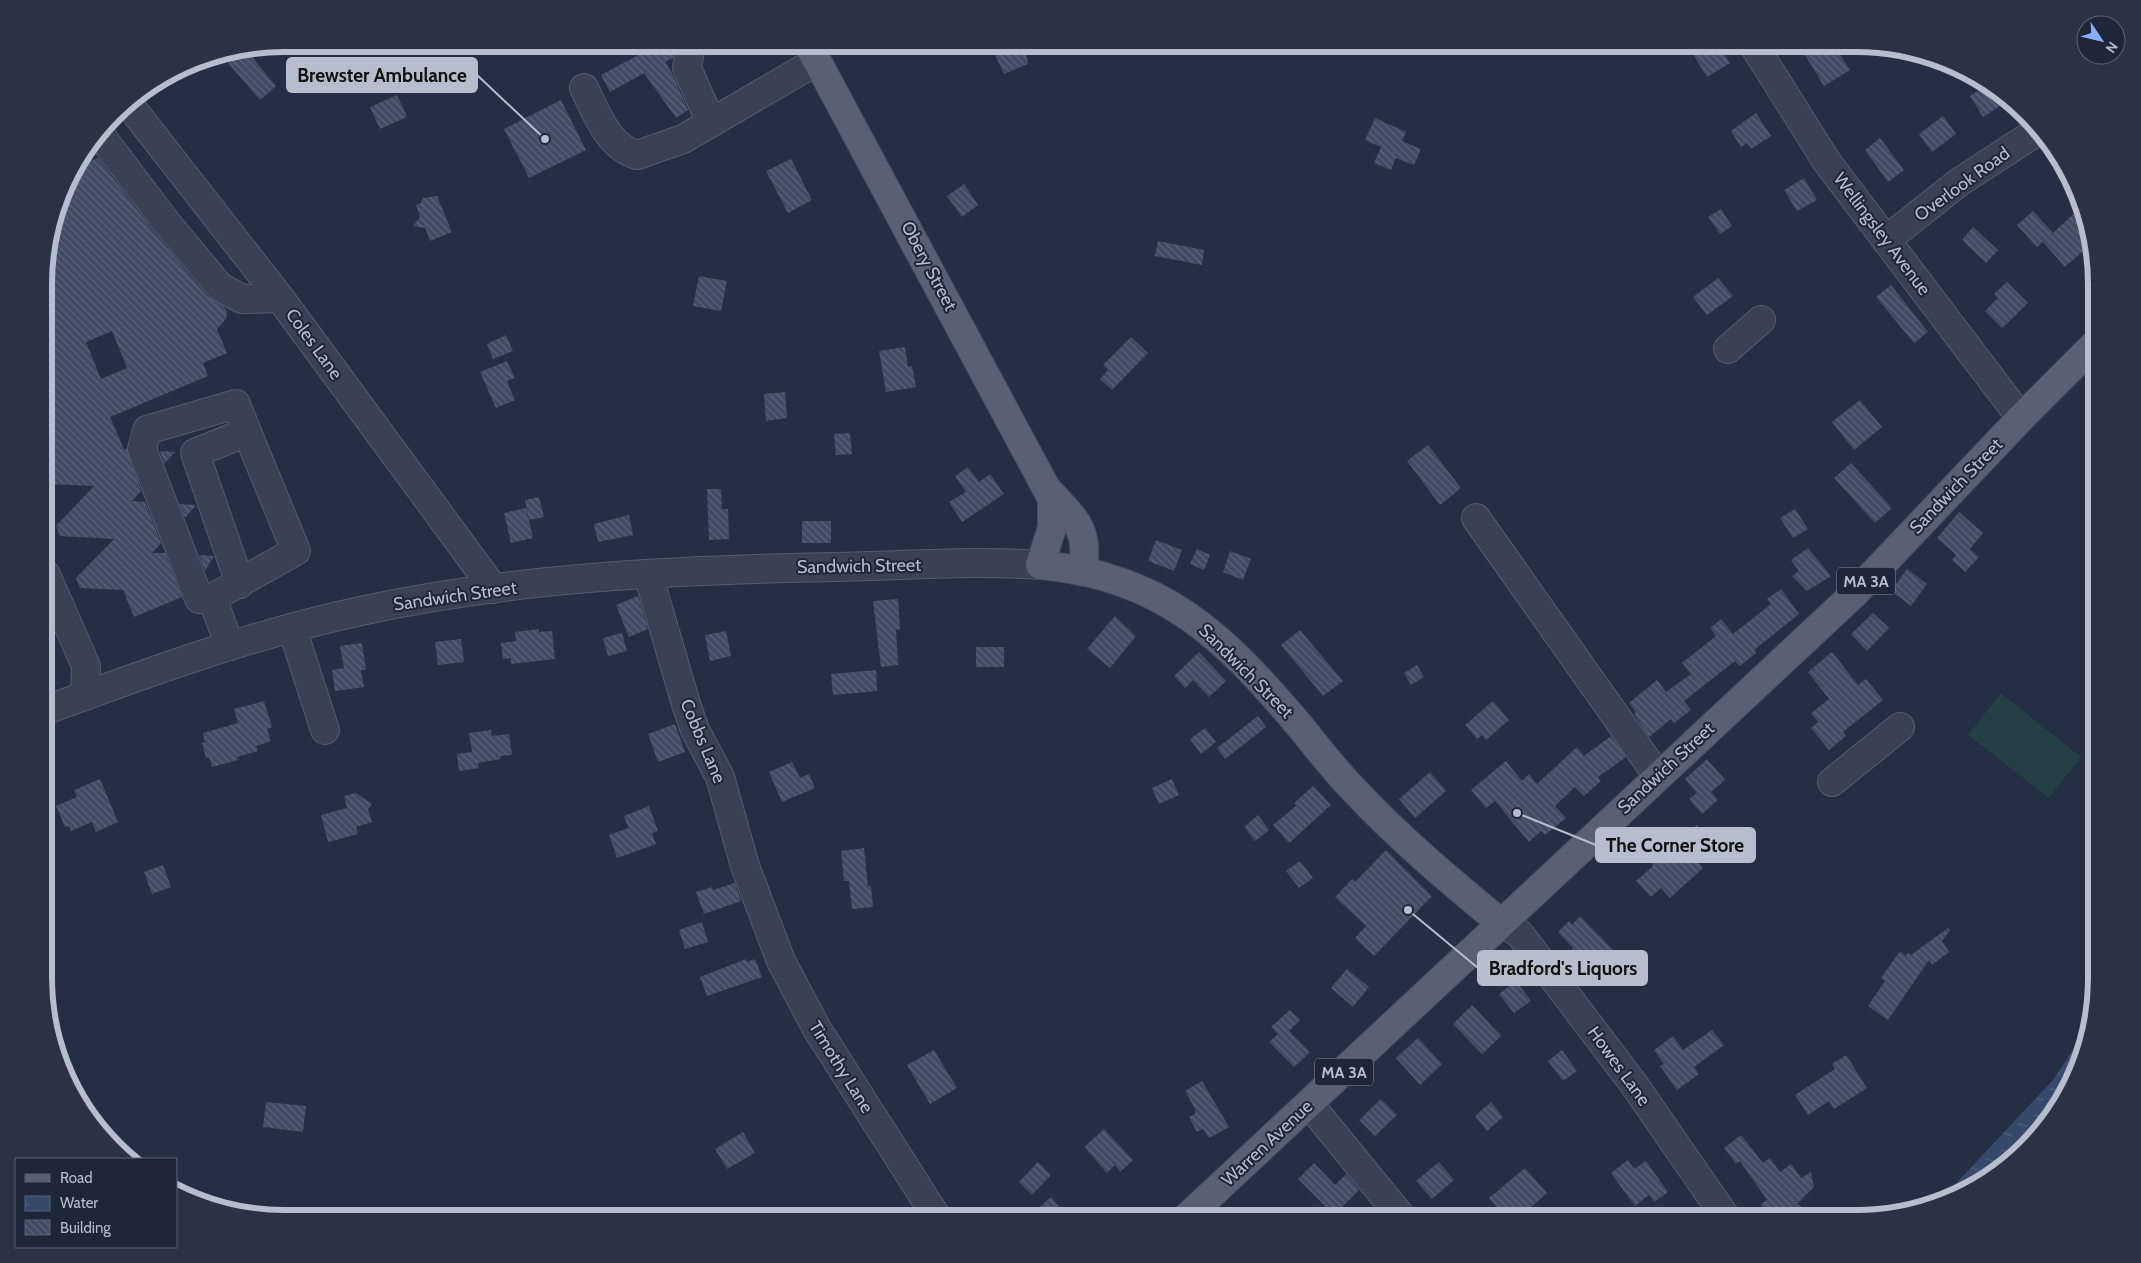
<svg xmlns="http://www.w3.org/2000/svg" width="2141" height="1263" viewBox="0 0 2141 1263" font-family="Cabin,sans-serif">
<style>
.grass{fill:#263f44}
.water{fill:url(#water-ripples)}
.building{fill:url(#building-back-hatch);fill-rule:evenodd}
.lines{fill:none;stroke-linecap:round;stroke-linejoin:round}
.minor-casing{stroke:#545d6d;stroke-width:30}
.major-casing{stroke:#424b5c;stroke-width:30}
.minor{stroke:#394253;stroke-width:28}
.major{stroke:#576173;stroke-width:28}
.labels{text-anchor:middle;dominant-baseline:central;stroke-width:4;stroke-linejoin:round;paint-order:stroke}
.shield{fill:#1d2738;stroke:#8890a0;stroke-width:1}
.shield-label{font-size:16px;font-weight:bold;fill:#b6bdcd}
.street-label{font-size:18px;fill:#b6bdcd;stroke:#1d2738}
.rim{fill:none;stroke:#b6bdcd;stroke-width:6}
.leader{fill:none;stroke:#b6bdcd;stroke-width:2}
.callout-dot{fill:#b6bdcd;stroke:#1d2738;stroke-width:2}
.callout{fill:#b6bdcd;stroke:#b6bdcd;stroke-width:2}
.callout-label{font-size:19px;text-anchor:middle;font-weight:bold;fill:#111}
</style>
<defs>
<pattern id="water-ripples" width="26" height="14" patternUnits="userSpaceOnUse" patternTransform="scale(1.25)"><rect width="26" height="14" fill="#37496b"/><path d="M2 4q2-2 4 0t4 0M15 11q2-2 4 0t4 0" fill="none" stroke="#52617f"/></pattern>
<pattern id="building-back-hatch" width="6" height="6" patternUnits="userSpaceOnUse" patternTransform="scale(1.25)"><rect width="6" height="6" fill="#404c63"/><path d="M-1 5l2 2M0 0l6 6M5-1l2 2" fill="none" stroke="#596478"/></pattern>
</defs>
<rect width="100%" height="100%" fill="#242f43"/>
<!-- grass -->
<path class="grass" d="M 2001,693 L 2081,757 L 2049,798 L 1968,735 Z"/>
<!-- water -->
<path class="water" d="M 2087,1028 L 2065,1099 L 2027,1149 L 1977,1187 L 1938,1199 L 1948,1192 L 2053,1080 Z"/>
<!-- building -->
<g class="building">
<path d="M 659,44 L 674,44 L 675,46 L 673,58 L 665,62 L 672,73 L 688,110 L 676,118 L 644,73 L 610,92 L 601,75 Z"/>
<path d="M 990,44 L 1024,44 L 1028,64 L 1004,74 Z"/>
<path d="M 1687,44 L 1718,44 L 1730,63 L 1707,77 Z"/>
<path d="M 1798,44 L 1833,44 L 1850,70 L 1824,86 Z"/>
<path d="M 247,51 L 276,86 L 260,100 L 228,63 L 240,52 Z"/>
<path d="M 1988,85 L 2009,100 L 1983,117 L 1970,96 Z"/>
<path d="M 397,95 L 407,117 L 380,129 L 370,107 Z"/>
<path d="M 561,100 L 586,150 L 529,178 L 504,129 Z"/>
<path d="M 1756,113 L 1771,136 L 1751,149 L 1747,143 L 1741,147 L 1731,131 Z"/>
<path d="M 1943,116 L 1956,134 L 1932,152 L 1919,134 Z"/>
<path d="M 1375,118 L 1406,132 L 1402,141 L 1421,149 L 1414,165 L 1396,158 L 1391,170 L 1374,163 L 1381,147 L 1365,140 Z"/>
<path d="M 1880,138 L 1904,170 L 1888,182 L 1865,150 Z"/>
<path d="M 98,158 L 154,232 L 208,297 L 224,307 L 227,312 L 226,319 L 217,329 L 227,353 L 203,363 L 208,376 L 110,417 L 124,449 L 127,449 L 141,491 L 132,501 L 145,502 L 161,543 L 152,553 L 165,553 L 182,597 L 134,617 L 123,590 L 80,588 L 76,578 L 114,539 L 60,536 L 56,526 L 94,486 L 46,484 L 46,253 L 69,178 L 77,166 ZM 112,331 L 127,368 L 101,379 L 86,342 Z"/>
<path d="M 791,159 L 812,200 L 788,213 L 766,171 Z"/>
<path d="M 1804,178 L 1817,200 L 1797,211 L 1784,190 Z"/>
<path d="M 964,184 L 978,205 L 962,217 L 947,196 Z"/>
<path d="M 437,196 L 452,232 L 430,241 L 425,228 L 413,226 L 420,217 L 416,205 L 421,203 L 423,198 Z"/>
<path d="M 1721,209 L 1732,226 L 1720,234 L 1708,217 Z"/>
<path d="M 2079,209 L 2090,245 L 2065,267 L 2043,242 Z"/>
<path d="M 2033,211 L 2053,233 L 2037,247 L 2017,225 Z"/>
<path d="M 1973,227 L 1998,250 L 1986,263 L 1962,240 Z"/>
<path d="M 1158,241 L 1204,250 L 1202,265 L 1155,256 Z"/>
<path d="M 699,276 L 727,281 L 721,311 L 693,306 Z"/>
<path d="M 1718,278 L 1733,296 L 1707,315 L 1693,297 Z"/>
<path d="M 2007,282 L 2028,303 L 2002,328 L 1985,311 L 1998,298 L 1994,294 Z"/>
<path d="M 1891,285 L 1928,332 L 1914,343 L 1876,297 Z"/>
<path d="M 506,335 L 513,351 L 493,359 L 487,344 Z"/>
<path d="M 1131,337 L 1148,353 L 1112,390 L 1100,379 L 1108,370 L 1103,365 Z"/>
<path d="M 905,347 L 908,367 L 912,366 L 916,387 L 886,392 L 879,351 Z"/>
<path d="M 507,361 L 515,378 L 507,381 L 515,400 L 496,408 L 480,372 Z"/>
<path d="M 785,392 L 787,418 L 766,421 L 764,394 Z"/>
<path d="M 1860,400 L 1882,427 L 1854,450 L 1832,422 Z"/>
<path d="M 850,433 L 852,454 L 836,455 L 834,434 Z"/>
<path d="M 1428,445 L 1461,488 L 1440,505 L 1407,461 Z"/>
<path d="M 160,451 L 175,452 L 164,464 Z"/>
<path d="M 1851,463 L 1892,508 L 1875,523 L 1834,478 Z"/>
<path d="M 968,467 L 979,482 L 990,474 L 1004,494 L 962,522 L 949,502 L 966,492 L 955,476 Z"/>
<path d="M 707,489 L 721,489 L 722,509 L 728,509 L 729,539 L 709,540 Z"/>
<path d="M 539,497 L 544,517 L 529,520 L 525,500 Z"/>
<path d="M 179,504 L 196,505 L 185,518 Z"/>
<path d="M 526,508 L 533,538 L 511,543 L 504,513 Z"/>
<path d="M 1795,509 L 1808,529 L 1793,538 L 1780,518 Z"/>
<path d="M 1959,512 L 1983,533 L 1970,549 L 1979,557 L 1965,572 L 1952,560 L 1956,555 L 1937,538 Z"/>
<path d="M 629,515 L 633,535 L 598,542 L 594,524 Z"/>
<rect x="802" y="521" width="29" height="22"/>
<path d="M 1156,540 L 1182,550 L 1174,571 L 1148,561 Z"/>
<path d="M 1808,548 L 1831,576 L 1807,591 L 1792,576 L 1799,571 L 1791,560 Z"/>
<path d="M 1197,549 L 1210,555 L 1204,570 L 1190,564 Z"/>
<path d="M 1230,551 L 1251,559 L 1243,580 L 1223,572 Z"/>
<path d="M 199,555 L 214,556 L 205,571 Z"/>
<path d="M 1907,569 L 1927,584 L 1911,606 L 1891,591 Z"/>
<path d="M 1781,589 L 1799,614 L 1754,650 L 1756,653 L 1740,666 L 1735,661 L 1684,701 L 1691,710 L 1674,723 L 1671,719 L 1649,737 L 1634,714 L 1636,712 L 1629,703 L 1657,680 L 1666,692 L 1691,674 L 1682,663 L 1716,636 L 1710,628 L 1721,619 L 1733,634 L 1771,604 L 1767,599 Z"/>
<path d="M 638,596 L 648,629 L 629,637 L 616,605 Z"/>
<path d="M 898,599 L 900,629 L 896,630 L 898,665 L 881,667 L 873,601 Z"/>
<path d="M 1873,613 L 1889,628 L 1867,651 L 1851,634 Z"/>
<path d="M 1115,616 L 1136,636 L 1110,668 L 1087,649 Z"/>
<path d="M 539,629 L 539,632 L 552,631 L 555,659 L 511,664 L 511,658 L 503,659 L 501,643 L 516,641 L 515,632 Z"/>
<path d="M 1300,630 L 1343,681 L 1323,696 L 1281,645 Z"/>
<path d="M 726,631 L 731,656 L 710,661 L 705,635 Z"/>
<path d="M 622,633 L 627,651 L 608,656 L 603,638 Z"/>
<path d="M 461,639 L 464,662 L 438,665 L 435,642 Z"/>
<path d="M 362,643 L 366,670 L 361,670 L 364,687 L 335,691 L 332,670 L 344,668 L 340,646 Z"/>
<rect x="976" y="647" width="28" height="20"/>
<path d="M 1199,652 L 1226,681 L 1209,697 L 1193,680 L 1185,688 L 1174,676 Z"/>
<path d="M 1832,652 L 1858,685 L 1866,679 L 1883,700 L 1843,732 L 1846,736 L 1829,750 L 1811,728 L 1818,722 L 1811,713 L 1829,699 L 1808,672 Z"/>
<path d="M 1417,665 L 1424,677 L 1411,685 L 1404,673 Z"/>
<path d="M 876,670 L 877,691 L 833,695 L 831,674 Z"/>
<path d="M 264,701 L 272,727 L 267,729 L 271,741 L 256,746 L 258,751 L 237,757 L 238,760 L 212,767 L 209,757 L 206,758 L 202,743 L 205,742 L 203,733 L 238,723 L 234,709 Z"/>
<path d="M 1493,701 L 1509,720 L 1486,740 L 1482,735 L 1477,739 L 1465,725 Z"/>
<path d="M 1258,716 L 1266,727 L 1225,759 L 1217,748 Z"/>
<path d="M 675,724 L 685,752 L 658,762 L 648,734 Z"/>
<path d="M 1205,728 L 1216,742 L 1201,754 L 1190,739 Z"/>
<path d="M 491,730 L 492,736 L 509,734 L 512,755 L 500,756 L 501,759 L 478,763 L 479,768 L 459,771 L 457,754 L 472,752 L 469,733 Z"/>
<path d="M 1611,736 L 1626,757 L 1598,777 L 1601,781 L 1584,796 L 1575,787 L 1555,806 L 1566,818 L 1545,835 L 1541,831 L 1529,842 L 1495,801 L 1486,808 L 1471,790 L 1506,761 L 1522,781 L 1529,774 L 1537,784 L 1577,747 L 1584,756 Z"/>
<path d="M 1707,759 L 1725,780 L 1711,792 L 1718,800 L 1702,814 L 1689,799 L 1697,793 L 1685,779 Z"/>
<path d="M 792,762 L 800,778 L 809,774 L 815,788 L 782,802 L 769,772 Z"/>
<path d="M 1430,772 L 1446,791 L 1415,818 L 1399,799 Z"/>
<path d="M 100,779 L 118,822 L 96,832 L 92,822 L 71,831 L 69,826 L 65,827 L 56,806 L 77,797 L 74,790 Z"/>
<path d="M 1172,779 L 1179,795 L 1159,804 L 1152,788 Z"/>
<path d="M 1313,786 L 1331,805 L 1289,843 L 1273,825 L 1296,806 L 1294,803 Z"/>
<path d="M 356,793 L 372,804 L 368,809 L 372,822 L 356,827 L 358,834 L 328,842 L 321,815 L 347,808 L 344,796 Z"/>
<path d="M 649,806 L 658,831 L 652,833 L 656,844 L 617,858 L 609,835 L 628,828 L 624,816 Z"/>
<path d="M 1258,815 L 1269,830 L 1255,841 L 1244,827 Z"/>
<path d="M 1697,825 L 1707,838 L 1688,852 L 1703,868 L 1670,898 L 1661,888 L 1651,897 L 1636,881 L 1653,866 L 1647,849 L 1677,840 Z"/>
<path d="M 864,848 L 868,886 L 871,886 L 873,907 L 852,909 L 849,881 L 844,881 L 841,851 Z"/>
<path d="M 1386,850 L 1432,896 L 1374,956 L 1355,938 L 1366,926 L 1335,897 L 1352,879 L 1355,882 Z"/>
<path d="M 1300,861 L 1313,878 L 1299,888 L 1286,871 Z"/>
<path d="M 163,865 L 171,887 L 152,894 L 144,872 Z"/>
<path d="M 735,883 L 741,901 L 704,914 L 696,892 L 712,887 L 713,890 Z"/>
<path d="M 1580,916 L 1620,957 L 1597,979 L 1570,952 L 1573,948 L 1558,932 L 1569,921 L 1572,925 Z"/>
<path d="M 702,922 L 708,942 L 685,949 L 679,930 Z"/>
<path d="M 1948,928 L 1950,930 L 1942,941 L 1949,952 L 1932,965 L 1929,960 L 1888,1020 L 1868,1006 L 1885,981 L 1881,978 L 1900,951 L 1906,956 L 1908,952 L 1911,955 Z"/>
<path d="M 746,959 L 747,962 L 755,959 L 762,977 L 707,996 L 700,977 Z"/>
<path d="M 1347,969 L 1369,987 L 1353,1007 L 1331,988 Z"/>
<path d="M 1516,981 L 1531,1001 L 1514,1013 L 1499,994 Z"/>
<path d="M 1472,1005 L 1501,1036 L 1482,1054 L 1453,1024 Z"/>
<path d="M 1290,1010 L 1300,1020 L 1289,1031 L 1310,1052 L 1294,1067 L 1269,1042 L 1278,1034 L 1271,1027 Z"/>
<path d="M 1712,1030 L 1724,1045 L 1694,1067 L 1699,1074 L 1677,1090 L 1660,1066 L 1664,1064 L 1654,1050 L 1673,1036 L 1683,1050 Z"/>
<path d="M 1418,1038 L 1442,1064 L 1420,1085 L 1396,1058 Z"/>
<path d="M 934,1050 L 957,1088 L 930,1104 L 907,1065 Z"/>
<path d="M 1562,1050 L 1577,1071 L 1563,1081 L 1548,1061 Z"/>
<path d="M 1846,1055 L 1867,1088 L 1834,1109 L 1829,1101 L 1808,1115 L 1795,1095 L 1835,1069 L 1832,1064 Z"/>
<path d="M 1202,1081 L 1229,1127 L 1209,1138 L 1203,1129 L 1197,1132 L 1189,1117 L 1195,1114 L 1195,1109 L 1185,1091 Z"/>
<path d="M 1381,1099 L 1397,1115 L 1375,1136 L 1359,1120 Z"/>
<path d="M 266,1102 L 306,1106 L 303,1132 L 263,1127 Z"/>
<path d="M 1491,1102 L 1503,1117 L 1487,1131 L 1475,1116 Z"/>
<path d="M 1104,1129 L 1133,1160 L 1120,1172 L 1115,1165 L 1107,1173 L 1084,1147 Z"/>
<path d="M 743,1132 L 755,1153 L 727,1169 L 715,1149 Z"/>
<path d="M 1741,1135 L 1763,1163 L 1770,1158 L 1780,1172 L 1791,1164 L 1801,1178 L 1811,1172 L 1814,1187 L 1797,1204 L 1822,1219 L 1771,1219 L 1761,1204 L 1767,1200 L 1740,1161 L 1736,1164 L 1724,1148 Z"/>
<path d="M 1628,1160 L 1634,1169 L 1646,1161 L 1668,1192 L 1654,1202 L 1649,1195 L 1635,1206 L 1611,1173 Z"/>
<path d="M 1038,1162 L 1051,1175 L 1032,1195 L 1019,1182 Z"/>
<path d="M 1439,1162 L 1454,1180 L 1432,1199 L 1416,1181 Z"/>
<path d="M 1314,1163 L 1335,1185 L 1346,1174 L 1359,1190 L 1334,1215 L 1298,1179 Z"/>
<path d="M 1525,1168 L 1547,1193 L 1518,1219 L 1507,1219 L 1489,1198 Z"/>
<path d="M 1051,1197 L 1065,1213 L 1057,1219 L 1026,1219 Z"/>
</g>
<g class="lines">
<defs>
<g id="minor">
<path d="M 691,44 L 687,68 L 711,123"/>
<path d="M 1753,44 L 1827,162 L 2021,418"/>
<path d="M 584,88 C 596,112 608,147 637,155 L 683,139 L 817,61"/>
<path d="M 127,102 L 280,298 L 494,589"/>
<path d="M 101,136 L 166,222 L 220,287 L 242,299 L 280,298"/>
<path d="M 1886,240 L 1958,183 L 2039,130"/>
<path d="M 1728,349 L 1761,320"/>
<path d="M 1476,518 L 1658,776"/>
<path d="M 648,574 L 686,704 L 695,730 L 720,777 L 745,866 L 781,961 L 817,1029 L 938,1219"/>
<path d="M 46,575 L 86,666 L 85,696"/>
<path d="M 212,598 L 199,599 L 142,449 L 147,430 L 236,404 L 247,432"/>
<path d="M 292,628 L 325,730"/>
<path d="M 230,646 L 212,598 L 296,551 L 247,432 L 195,453 L 240,584"/>
<path d="M 46,710 C 149,672 253,634 361,611 C 516,577 678,570 836,567 C 904,566 972,560 1040,565"/>
<path d="M 1832,782 L 1900,727"/>
<path d="M 1501,923 L 1519,933 L 1545,967 L 1633,1083 L 1727,1219"/>
<path d="M 1310,1105 L 1403,1219"/>
</g>
<g id="major">
<path d="M 808,44 L 1052,499 L 1052,528 L 1040,565 C 1162,576 1223,635 1299,725 C 1317,747 1335,771 1355,791 C 1400,839 1450,881 1501,923"/>
<path d="M 1047,489 C 1076,521 1089,527 1083,572"/>
<path d="M 1185,1219 L 1854,594 L 2021,418 L 2097,342"/>
</g>
</defs>
<!-- minor casing -->
<use href="#minor" class="minor-casing"/>
<!-- major casing -->
<use href="#major" class="major-casing"/>
<!-- minor -->
<use href="#minor" class="minor"/>
<!-- major -->
<use href="#major" class="major"/>
</g>
<g class="labels">
<!-- shield labels -->
<g class="shield">
<rect x="1837" y="567.5" width="58" height="27" rx="4"/>
<rect x="1315" y="1058.5" width="58" height="27" rx="4"/>
</g>
<g class="shield-label">
<text x="1866" y="581">MA 3A</text>
<text x="1344" y="1072">MA 3A</text>
</g>
<!-- street labels -->
<g class="street-label">
<text transform="translate(1962 184) rotate(-36)">Overlook Road</text>
<text transform="translate(1882 234) rotate(53)">Wellingsley Avenue</text>
<text transform="translate(929 266) rotate(62)">Obery Street</text>
<text transform="translate(314 344) rotate(54)">Coles Lane</text>
<text transform="translate(1956 486) rotate(-46)">Sandwich Street</text>
<text transform="translate(859 566) rotate(-1)">Sandwich Street</text>
<text transform="translate(455 596) rotate(-8)">Sandwich Street</text>
<text transform="translate(1246 671) rotate(45)">Sandwich Street</text>
<text transform="translate(703 741) rotate(67)">Cobbs Lane</text>
<text transform="translate(1666 768) rotate(-43)">Sandwich Street</text>
<text transform="translate(1619 1066) rotate(54)">Howes Lane</text>
<text transform="translate(841 1067) rotate(58)">Timothy Lane</text>
<text transform="translate(1267 1143) rotate(-43)">Warren Avenue</text>
</g>
</g>
<!-- crop -->
<path d="M0 0H2141V1263H0ZM284 52H1856A232 232 0 0 1 2088 284V978A232 232 0 0 1 1856 1210H284A232 232 0 0 1 52 978V284A232 232 0 0 1 284 52Z" fill="#293344" fill-rule="evenodd"/>
<path class="rim" d="M284 52H1856A232 232 0 0 1 2088 284V978A232 232 0 0 1 1856 1210H284A232 232 0 0 1 52 978V284A232 232 0 0 1 284 52Z"/>
<!-- callouts -->
<path class="leader" d="M545 139L477 75M1517 813L1596 845M1408 910L1478 968"/>
<g class="callout-dot">
<circle cx="545" cy="139" r="5"/>
<circle cx="1517" cy="813" r="5"/>
<circle cx="1408" cy="910" r="5"/>
</g>
<g class="callout">
<rect x="287" y="58" width="190" height="34" rx="5"/>
<rect x="1596" y="828" width="159" height="34" rx="5"/>
<rect x="1478" y="951" width="169" height="34" rx="5"/>
</g>
<g class="callout-label">
<text x="382" y="82">Brewster Ambulance</text>
<text x="1675" y="852">The Corner Store</text>
<text x="1563" y="975">Bradford's Liquors</text>
</g>
<!-- legend -->
<rect x="15" y="1158" width="162" height="90" fill="#1d2738" stroke="#5a6374"/>
<rect x="25" y="1174" width="25" height="8" fill="#576173" stroke="#5a6374"/>
<text x="60" y="1183" font-size="15" fill="#b6bdcd">Road</text>
<rect x="25" y="1196" width="25" height="15" fill="url(#water-ripples)" stroke="#5a6374"/>
<text x="60" y="1208" font-size="15" fill="#b6bdcd">Water</text>
<rect x="25" y="1220" width="25" height="15" fill="url(#building-back-hatch)" stroke="#5a6374"/>
<text x="60" y="1233" font-size="15" fill="#b6bdcd">Building</text>
<!-- north arrow -->
<g transform="translate(2101 40) rotate(125)"><circle r="24" fill="#1d2738" stroke="#5a6374"/>
<path d="M0-4L9 19L0 12L-9 19Z" fill="#88afff"/>
<text y="-8" font-size="14" font-weight="bold" text-anchor="middle" fill="#b6bdcd">N</text>
</g>
</svg>
